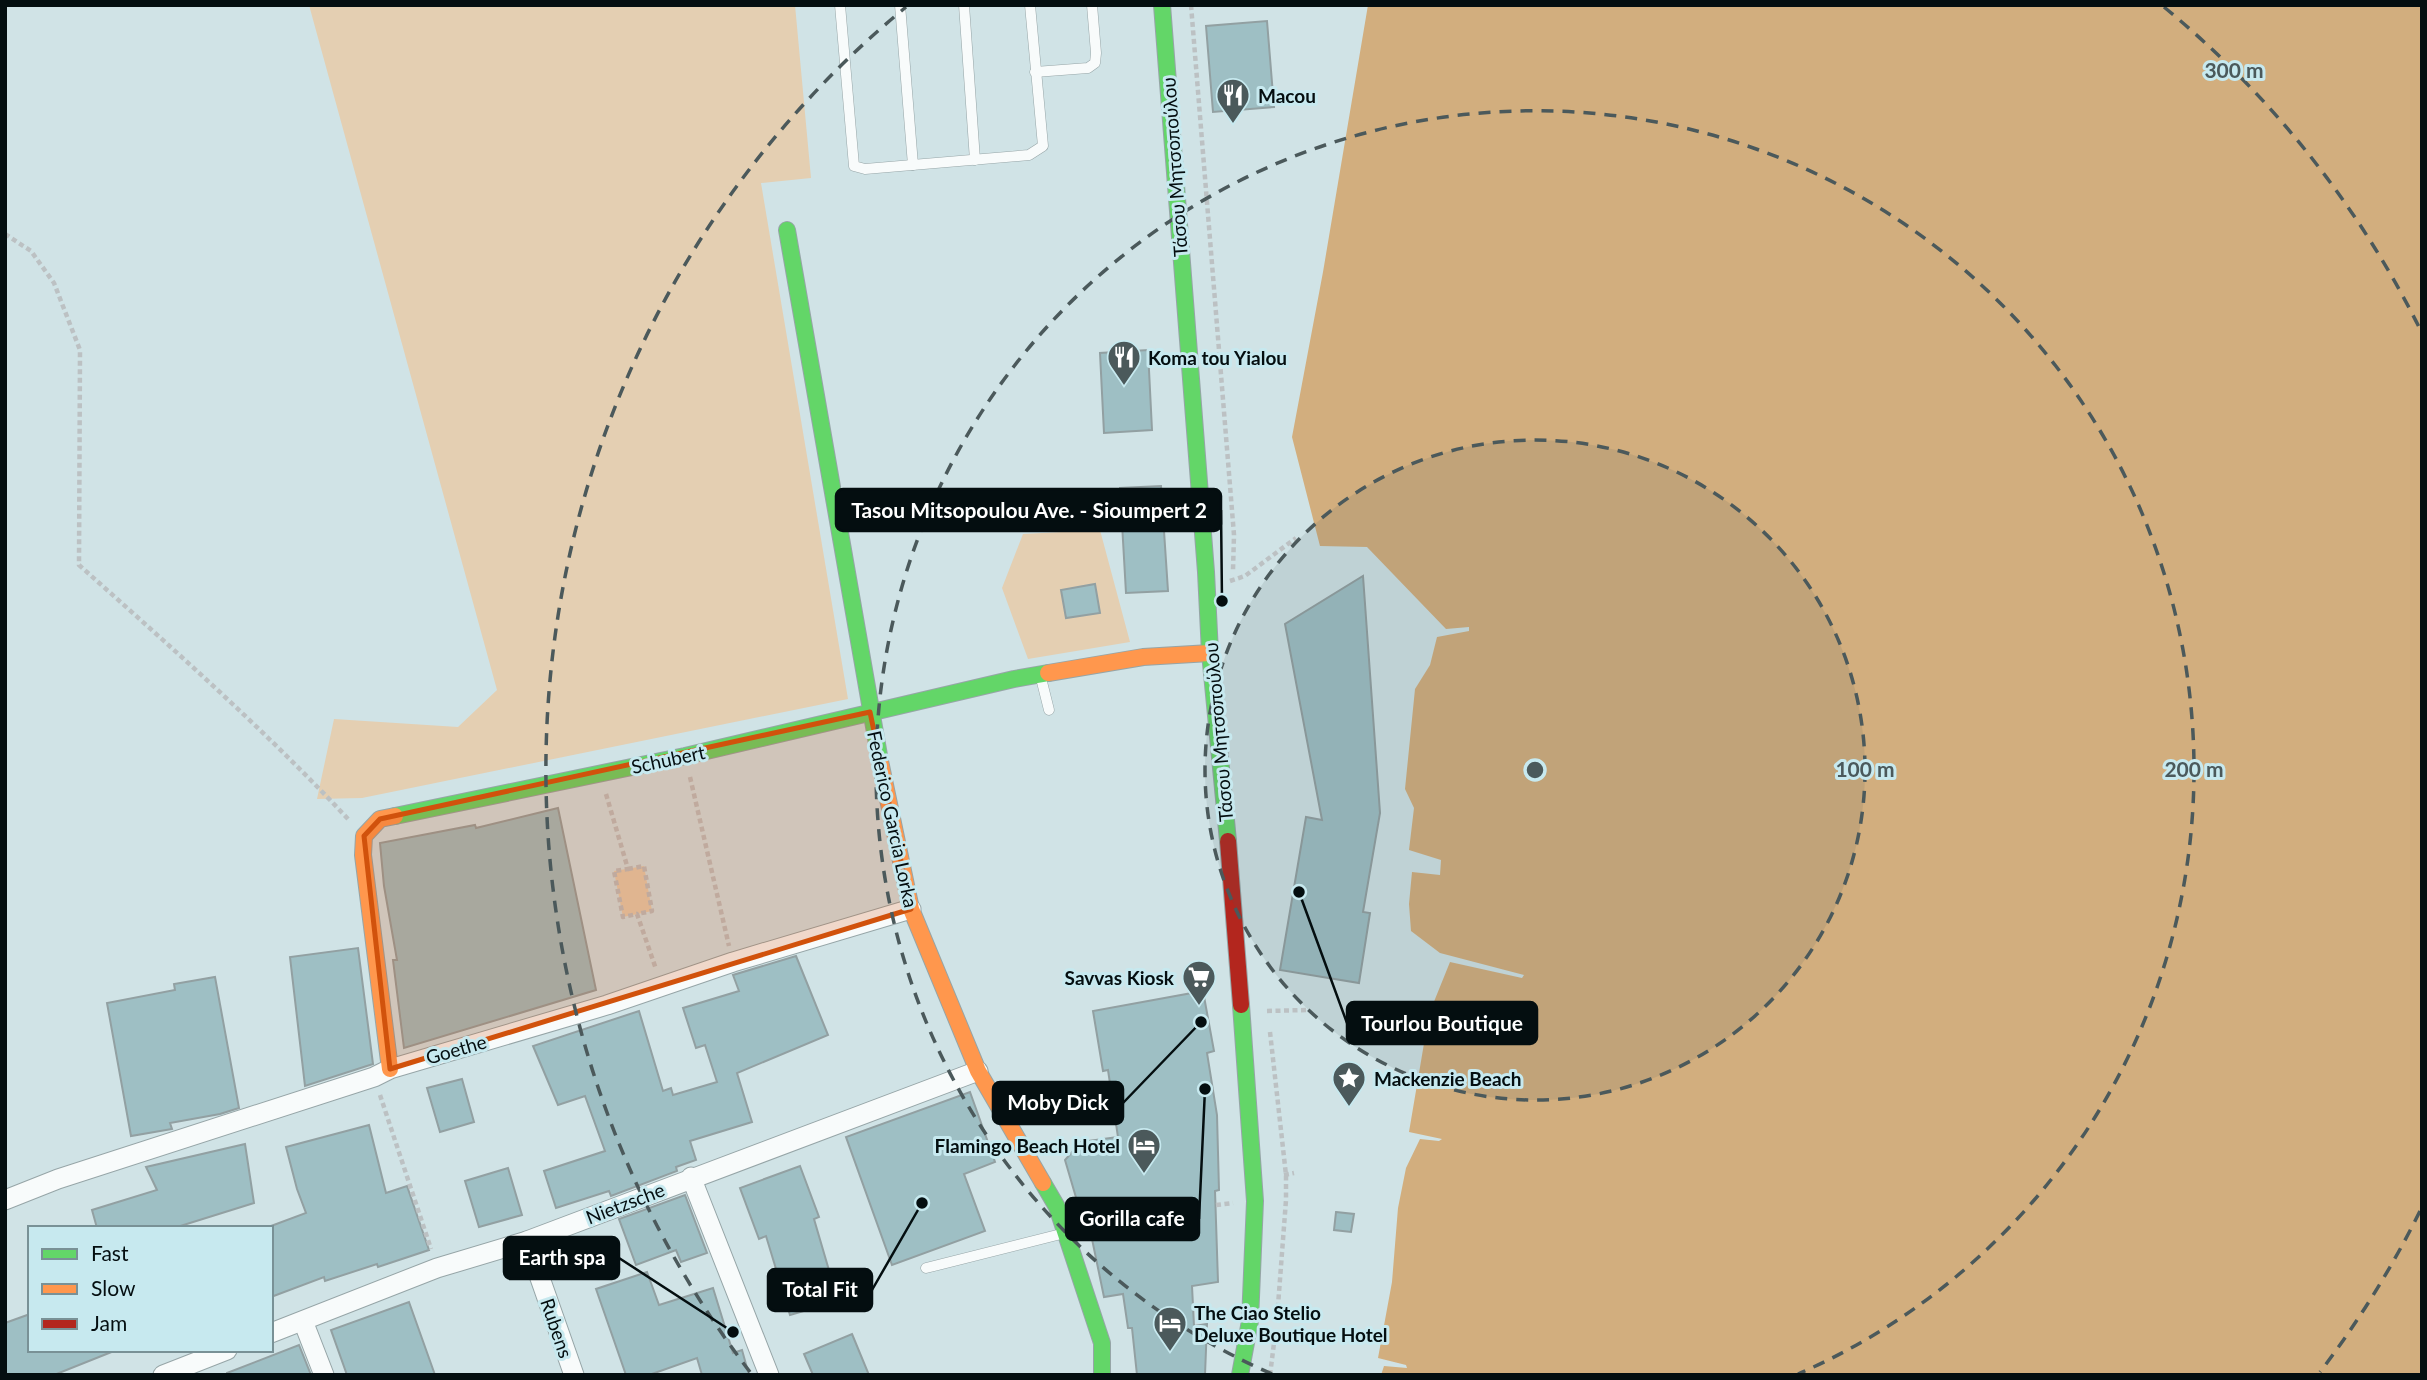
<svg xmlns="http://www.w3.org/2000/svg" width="2427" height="1380" viewBox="0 0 2427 1380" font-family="Lato,sans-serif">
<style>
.green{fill:#e4cfb2;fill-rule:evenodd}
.water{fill:#d2ae7e}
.building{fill:#9ebfc4;stroke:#92a0a2;stroke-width:2}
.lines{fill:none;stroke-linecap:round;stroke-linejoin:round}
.lane-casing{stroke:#96a5a7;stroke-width:11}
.street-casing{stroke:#96a5a7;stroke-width:21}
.fast-casing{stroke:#96a5a7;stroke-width:18}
.slow-casing{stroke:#96a5a7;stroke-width:18}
.jam-casing{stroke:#96a5a7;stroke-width:18}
.path{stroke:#bcc1c3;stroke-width:4.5;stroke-dasharray:5 3.5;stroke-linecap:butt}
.lane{stroke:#f8fbfb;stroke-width:10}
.street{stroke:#f8fbfb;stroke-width:19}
.fast{stroke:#63d668;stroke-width:16}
.slow{stroke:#ff974d;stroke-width:16}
.jam{stroke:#b3261e;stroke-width:16}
.marked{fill:#d1520c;fill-opacity:0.2;stroke:#d1520c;stroke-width:5;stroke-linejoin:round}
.ring{fill:none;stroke:#4b595b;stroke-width:3.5;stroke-dasharray:12 9}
.labels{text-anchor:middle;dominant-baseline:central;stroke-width:6;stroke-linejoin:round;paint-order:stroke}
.poi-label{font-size:19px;font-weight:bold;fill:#040e10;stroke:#c7e9ef;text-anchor:start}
.street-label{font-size:19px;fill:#040e10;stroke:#c7e9ef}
.centre{fill:#4b595b;stroke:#c7e9ef;stroke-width:3.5}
.ring-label{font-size:21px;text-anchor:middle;font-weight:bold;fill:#4b595b;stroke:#c7e9ef;stroke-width:6;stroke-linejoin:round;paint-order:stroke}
.leader{fill:none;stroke:#040e10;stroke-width:2.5}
.callout-dot{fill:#040e10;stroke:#c7e9ef;stroke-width:2.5}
.callout{fill:#040e10;stroke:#040e10;stroke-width:2.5}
.callout-label{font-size:21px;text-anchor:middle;font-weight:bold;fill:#fff}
</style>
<rect width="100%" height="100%" fill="#d0e3e6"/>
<!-- green -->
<g class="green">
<path d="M 309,5 L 795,5 L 811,178 L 761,183 L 848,699 L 362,798 L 317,799 L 334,719 L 458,727 L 497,690 Z"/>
<path d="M 1100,530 L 1130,642 L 1028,659 L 1002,588 L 1023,534 ZM 1094,584 L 1099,613 L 1066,618 L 1061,590 Z"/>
<path d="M 644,866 L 652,911 L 623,917 L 614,871 Z"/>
</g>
<!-- water -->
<path class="water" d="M 1368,5 L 2422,5 L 2422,1375 L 1381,1375 L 1384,1366 L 1407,1368 L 1406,1365 L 1378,1358 L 1392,1282 L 1398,1208 L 1406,1168 L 1420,1139 L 1439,1141 L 1442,1139 L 1409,1132 L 1429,1014 L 1450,962 L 1522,978 L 1524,975 L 1440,953 L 1411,931 L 1409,904 L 1412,872 L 1440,875 L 1441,860 L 1409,850 L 1414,808 L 1405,789 L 1415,689 L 1430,665 L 1437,637 L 1469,631 L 1469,627 L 1446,629 L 1367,547 L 1320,546 L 1292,437 L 1323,272 Z"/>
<!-- building -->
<g class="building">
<path d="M 1267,21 L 1274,107 L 1213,112 L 1206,26 Z"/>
<path d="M 1148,350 L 1152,430 L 1104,433 L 1100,353 Z"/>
<path d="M 1161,486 L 1168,591 L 1126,593 L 1120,488 Z"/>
<path d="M 1363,576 L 1380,813 L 1363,912 L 1370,913 L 1359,983 L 1280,970 L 1306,817 L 1322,820 L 1285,624 Z"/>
<path d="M 1095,584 L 1100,613 L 1066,618 L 1061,590 Z"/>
<path d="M 558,808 L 596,990 L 404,1048 L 393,960 L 397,960 L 384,886 L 380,843 L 475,825 L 476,828 Z"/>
<path d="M 358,948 L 373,1064 L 305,1086 L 290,957 Z"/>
<path d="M 796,956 L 828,1035 L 737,1073 L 752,1122 L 690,1141 L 696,1160 L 676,1167 L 677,1171 L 611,1196 L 609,1191 L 556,1208 L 544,1171 L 605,1151 L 585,1096 L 558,1105 L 533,1046 L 639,1011 L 663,1091 L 671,1088 L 673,1095 L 717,1082 L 705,1045 L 696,1048 L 683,1008 L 739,991 L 733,975 Z"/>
<path d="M 215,977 L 239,1108 L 220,1114 L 170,1123 L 172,1129 L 131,1136 L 107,1003 L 175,990 L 174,984 Z"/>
<path d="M 1203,991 L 1214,1051 L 1207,1053 L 1217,1115 L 1219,1190 L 1215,1191 L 1218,1282 L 1192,1286 L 1194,1326 L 1207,1324 L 1205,1375 L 1137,1375 L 1132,1328 L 1128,1328 L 1123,1294 L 1104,1297 L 1086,1210 L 1080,1211 L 1065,1160 L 1081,1142 L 1118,1137 L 1108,1070 L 1103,1071 L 1093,1011 Z"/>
<path d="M 462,1079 L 474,1122 L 440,1132 L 427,1088 Z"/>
<path d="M 970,1092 L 995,1162 L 964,1174 L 985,1231 L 892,1265 L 846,1137 Z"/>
<path d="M 369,1125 L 386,1193 L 407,1186 L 429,1250 L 378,1267 L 377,1264 L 325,1281 L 324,1277 L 271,1297 L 271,1226 L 306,1213 L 297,1189 L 286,1147 Z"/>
<path d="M 245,1144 L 254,1203 L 174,1228 L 97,1228 L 92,1210 L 157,1190 L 146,1167 Z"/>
<path d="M 800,1166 L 819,1217 L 814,1219 L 838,1301 L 790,1315 L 766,1236 L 759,1239 L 740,1188 Z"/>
<path d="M 508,1168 L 522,1215 L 479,1227 L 465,1181 Z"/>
<path d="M 685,1195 L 707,1253 L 681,1262 L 676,1250 L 636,1265 L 619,1219 Z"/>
<path d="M 1336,1212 L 1354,1214 L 1351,1232 L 1334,1230 Z"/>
<path d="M 647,1272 L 659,1305 L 713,1288 L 733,1353 L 742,1350 L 749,1375 L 702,1375 L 697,1358 L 649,1375 L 626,1375 L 596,1289 Z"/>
<path d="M 409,1302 L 435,1375 L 347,1375 L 331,1330 Z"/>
<path d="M 30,1314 L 30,1350 L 114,1351 L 54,1375 L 5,1375 L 5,1323 Z"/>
<path d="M 852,1334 L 869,1375 L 813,1375 L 804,1354 Z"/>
<path d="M 299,1345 L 311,1375 L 227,1375 L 227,1373 Z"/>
</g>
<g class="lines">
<defs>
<g id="lane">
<path d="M 840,5 L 854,166 L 865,169 L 1029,155 L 1043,146 L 1030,5"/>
<path d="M 900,5 L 913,165"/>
<path d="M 964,5 L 975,160"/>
<path d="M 1035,72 L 1088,68 L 1095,63 L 1096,53 L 1092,5"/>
<path d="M 1041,678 L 1049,710"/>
<path d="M 926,1268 L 1065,1233"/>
</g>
<g id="street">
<path d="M 691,1177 L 769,1375"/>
<path d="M 5,1200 L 58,1179 L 374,1077 L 390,1069 L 607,1005 L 733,962 L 911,909"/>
<path d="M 527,1241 L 574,1375"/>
<path d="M 303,1321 L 324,1375"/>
<path d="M 271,1333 L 437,1268 L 527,1241 L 978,1071"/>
<path d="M 163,1375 L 227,1350"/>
</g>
<g id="fast">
<path d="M 1162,5 L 1206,572 L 1210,653 L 1228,841"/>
<path d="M 787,230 L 880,761"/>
<path d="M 395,816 L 685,756 L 1014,679 L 1048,673"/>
<path d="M 1043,1183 L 1057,1207 L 1102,1343 L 1102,1375"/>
<path d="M 1240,1375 L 1250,1321 L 1255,1201 L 1241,1005"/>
</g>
<g id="slow">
<path d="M 1048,673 L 1143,657 L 1210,653"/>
<path d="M 880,761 L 911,909 L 978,1071 L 1043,1183"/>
<path d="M 390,1069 L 363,855 L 364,836 L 380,819 L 395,816"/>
</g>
<path id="jam" d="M 1228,841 L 1241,1005"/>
</defs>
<!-- lane casing -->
<use href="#lane" class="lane-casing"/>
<!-- street casing -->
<use href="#street" class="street-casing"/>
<!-- fast casing -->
<use href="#fast" class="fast-casing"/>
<!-- slow casing -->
<use href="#slow" class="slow-casing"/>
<!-- jam casing -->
<use href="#jam" class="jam-casing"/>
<!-- path -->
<g class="path">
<path d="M 1191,5 L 1234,535 L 1233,570"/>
<path d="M 5,234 L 31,251 L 54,283 L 80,350 L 79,565 C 171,647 264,729 348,819"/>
<path d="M 1230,581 L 1245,576 L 1296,538"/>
<path d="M 690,777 L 729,946"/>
<path d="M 606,794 L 628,869 L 614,871 L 623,917 L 637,914 L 656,969"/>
<path d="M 628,869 L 644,866 L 652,911 L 637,914"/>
<path d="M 1267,1011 L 1306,1010"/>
<path d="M 1270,1032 L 1286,1175 L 1286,1200 L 1277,1319"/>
<path d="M 380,1095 L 431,1249"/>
<path d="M 1284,1175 L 1294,1173"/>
<path d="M 1216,1205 L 1233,1203"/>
<path d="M 1270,1375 L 1275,1335"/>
</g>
<!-- lane -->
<use href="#lane" class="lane"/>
<!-- street -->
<use href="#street" class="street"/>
<!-- fast -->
<use href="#fast" class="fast"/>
<!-- slow -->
<use href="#slow" class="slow"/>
<!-- jam -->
<use href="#jam" class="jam"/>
</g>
<!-- marked area -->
<path class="marked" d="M 870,712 L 911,909 L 390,1069 L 364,836 L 380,819 Z"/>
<!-- distance rings -->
<circle cx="1535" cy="770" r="330" fill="#4b595b" fill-opacity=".12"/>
<g class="ring">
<circle cx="1535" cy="770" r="330"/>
<path d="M1272 1374A659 659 0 1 1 1798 1374"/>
<path d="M2420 1211A989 989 0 0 1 2320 1372M750 1372A989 989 0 0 1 906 7M2164 7A989 989 0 0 1 2420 329"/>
</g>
<!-- icons -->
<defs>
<symbol id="restaurant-pin" viewBox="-11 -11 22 30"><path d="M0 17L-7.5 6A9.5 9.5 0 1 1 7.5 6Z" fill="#4b595b" stroke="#c7e9ef"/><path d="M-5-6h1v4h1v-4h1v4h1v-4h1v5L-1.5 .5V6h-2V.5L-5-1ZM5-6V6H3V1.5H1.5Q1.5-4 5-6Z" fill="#fff"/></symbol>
<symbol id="supermarket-pin" viewBox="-11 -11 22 30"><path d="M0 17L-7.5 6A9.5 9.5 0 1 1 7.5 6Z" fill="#4b595b" stroke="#c7e9ef"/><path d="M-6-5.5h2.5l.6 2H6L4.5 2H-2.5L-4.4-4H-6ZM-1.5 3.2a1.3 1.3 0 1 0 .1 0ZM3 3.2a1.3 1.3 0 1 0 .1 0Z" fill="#fff"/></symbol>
<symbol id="sight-pin" viewBox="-11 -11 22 30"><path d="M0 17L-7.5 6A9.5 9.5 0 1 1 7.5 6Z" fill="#4b595b" stroke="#c7e9ef"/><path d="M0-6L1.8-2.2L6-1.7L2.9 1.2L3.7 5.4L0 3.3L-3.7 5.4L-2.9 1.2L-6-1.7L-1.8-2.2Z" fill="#fff"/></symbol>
<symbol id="hotel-pin" viewBox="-11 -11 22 30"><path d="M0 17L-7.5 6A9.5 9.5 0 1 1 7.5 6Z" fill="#4b595b" stroke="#c7e9ef"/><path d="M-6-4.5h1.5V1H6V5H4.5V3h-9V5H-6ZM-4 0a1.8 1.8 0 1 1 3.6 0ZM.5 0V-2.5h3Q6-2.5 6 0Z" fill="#fff"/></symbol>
</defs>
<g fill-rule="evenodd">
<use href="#restaurant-pin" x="1214" y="76" width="38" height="52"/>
<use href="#restaurant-pin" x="1105" y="338" width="38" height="52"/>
<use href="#supermarket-pin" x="1180" y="958" width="38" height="52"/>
<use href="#sight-pin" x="1330" y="1059" width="38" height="52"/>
<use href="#hotel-pin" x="1125" y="1126" width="38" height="52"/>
<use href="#hotel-pin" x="1151" y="1304" width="38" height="52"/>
</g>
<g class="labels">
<!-- poi labels -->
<g class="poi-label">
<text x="1258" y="95">Macou</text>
<text x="1148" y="357">Koma tou Yialou</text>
<text x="1174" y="977" text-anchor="end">Savvas Kiosk</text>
<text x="1374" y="1078">Mackenzie Beach</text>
<text x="1120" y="1145" text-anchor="end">Flamingo Beach Hotel</text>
<text x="1194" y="1312">The Ciao Stelio<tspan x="1194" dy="22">Deluxe Boutique Hotel</tspan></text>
</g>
<!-- street labels -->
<g class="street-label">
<text transform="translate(1174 167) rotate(-94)">Τάσου Μητσοπούλου</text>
<text transform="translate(1218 732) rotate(-95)">Τάσου Μητσοπούλου</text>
<text transform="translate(668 759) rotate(-12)">Schubert</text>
<text transform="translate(893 819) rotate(78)">Federico Garcia Lorka</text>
<text transform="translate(456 1049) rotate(-16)">Goethe</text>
<text transform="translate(625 1203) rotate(-21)">Nietzsche</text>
<text transform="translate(557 1328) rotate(71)">Rubens</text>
</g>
</g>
<circle cx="1535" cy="770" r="10" class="centre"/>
<g class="ring-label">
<text x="2234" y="78">300 m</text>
<text x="1865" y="777">100 m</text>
<text x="2194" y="777">200 m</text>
</g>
<!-- callouts -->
<path class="leader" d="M1222 601L1221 510M1299 892L1347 1023M1201 1022L1123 1103M1205 1089L1199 1219M733 1332L619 1258M922 1203L872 1290"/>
<g class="callout-dot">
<circle cx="1222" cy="601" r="7"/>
<circle cx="1299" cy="892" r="7"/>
<circle cx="1201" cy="1022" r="7"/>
<circle cx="1205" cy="1089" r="7"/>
<circle cx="733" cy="1332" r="7"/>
<circle cx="922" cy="1203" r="7"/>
</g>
<g class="callout">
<rect x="836" y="489" width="385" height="42" rx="7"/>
<rect x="1347" y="1002" width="190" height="42" rx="7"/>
<rect x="993" y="1082" width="130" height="42" rx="7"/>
<rect x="1066" y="1198" width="133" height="42" rx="7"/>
<rect x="504" y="1237" width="115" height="42" rx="7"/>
<rect x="768" y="1269" width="104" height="42" rx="7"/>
</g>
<g class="callout-label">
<text x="1029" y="518">Tasou Mitsopoulou Ave. - Sioumpert 2</text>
<text x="1442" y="1031">Tourlou Boutique</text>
<text x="1058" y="1110">Moby Dick</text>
<text x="1132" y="1226">Gorilla cafe</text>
<text x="562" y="1265">Earth spa</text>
<text x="820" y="1297">Total Fit</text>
</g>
<!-- border -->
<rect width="2427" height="1380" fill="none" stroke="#040e10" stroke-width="14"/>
<!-- legend -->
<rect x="28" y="1226" width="245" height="126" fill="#c7e9ef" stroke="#799196" stroke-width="2"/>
<rect x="42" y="1249" width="35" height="10" fill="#63d668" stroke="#799196" stroke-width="2"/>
<text x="91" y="1261" font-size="21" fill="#040e10">Fast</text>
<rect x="42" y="1284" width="35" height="10" fill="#ff974d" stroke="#799196" stroke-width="2"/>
<text x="91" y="1296" font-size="21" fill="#040e10">Slow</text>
<rect x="42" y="1319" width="35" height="10" fill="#b3261e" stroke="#799196" stroke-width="2"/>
<text x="91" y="1331" font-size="21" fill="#040e10">Jam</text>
</svg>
